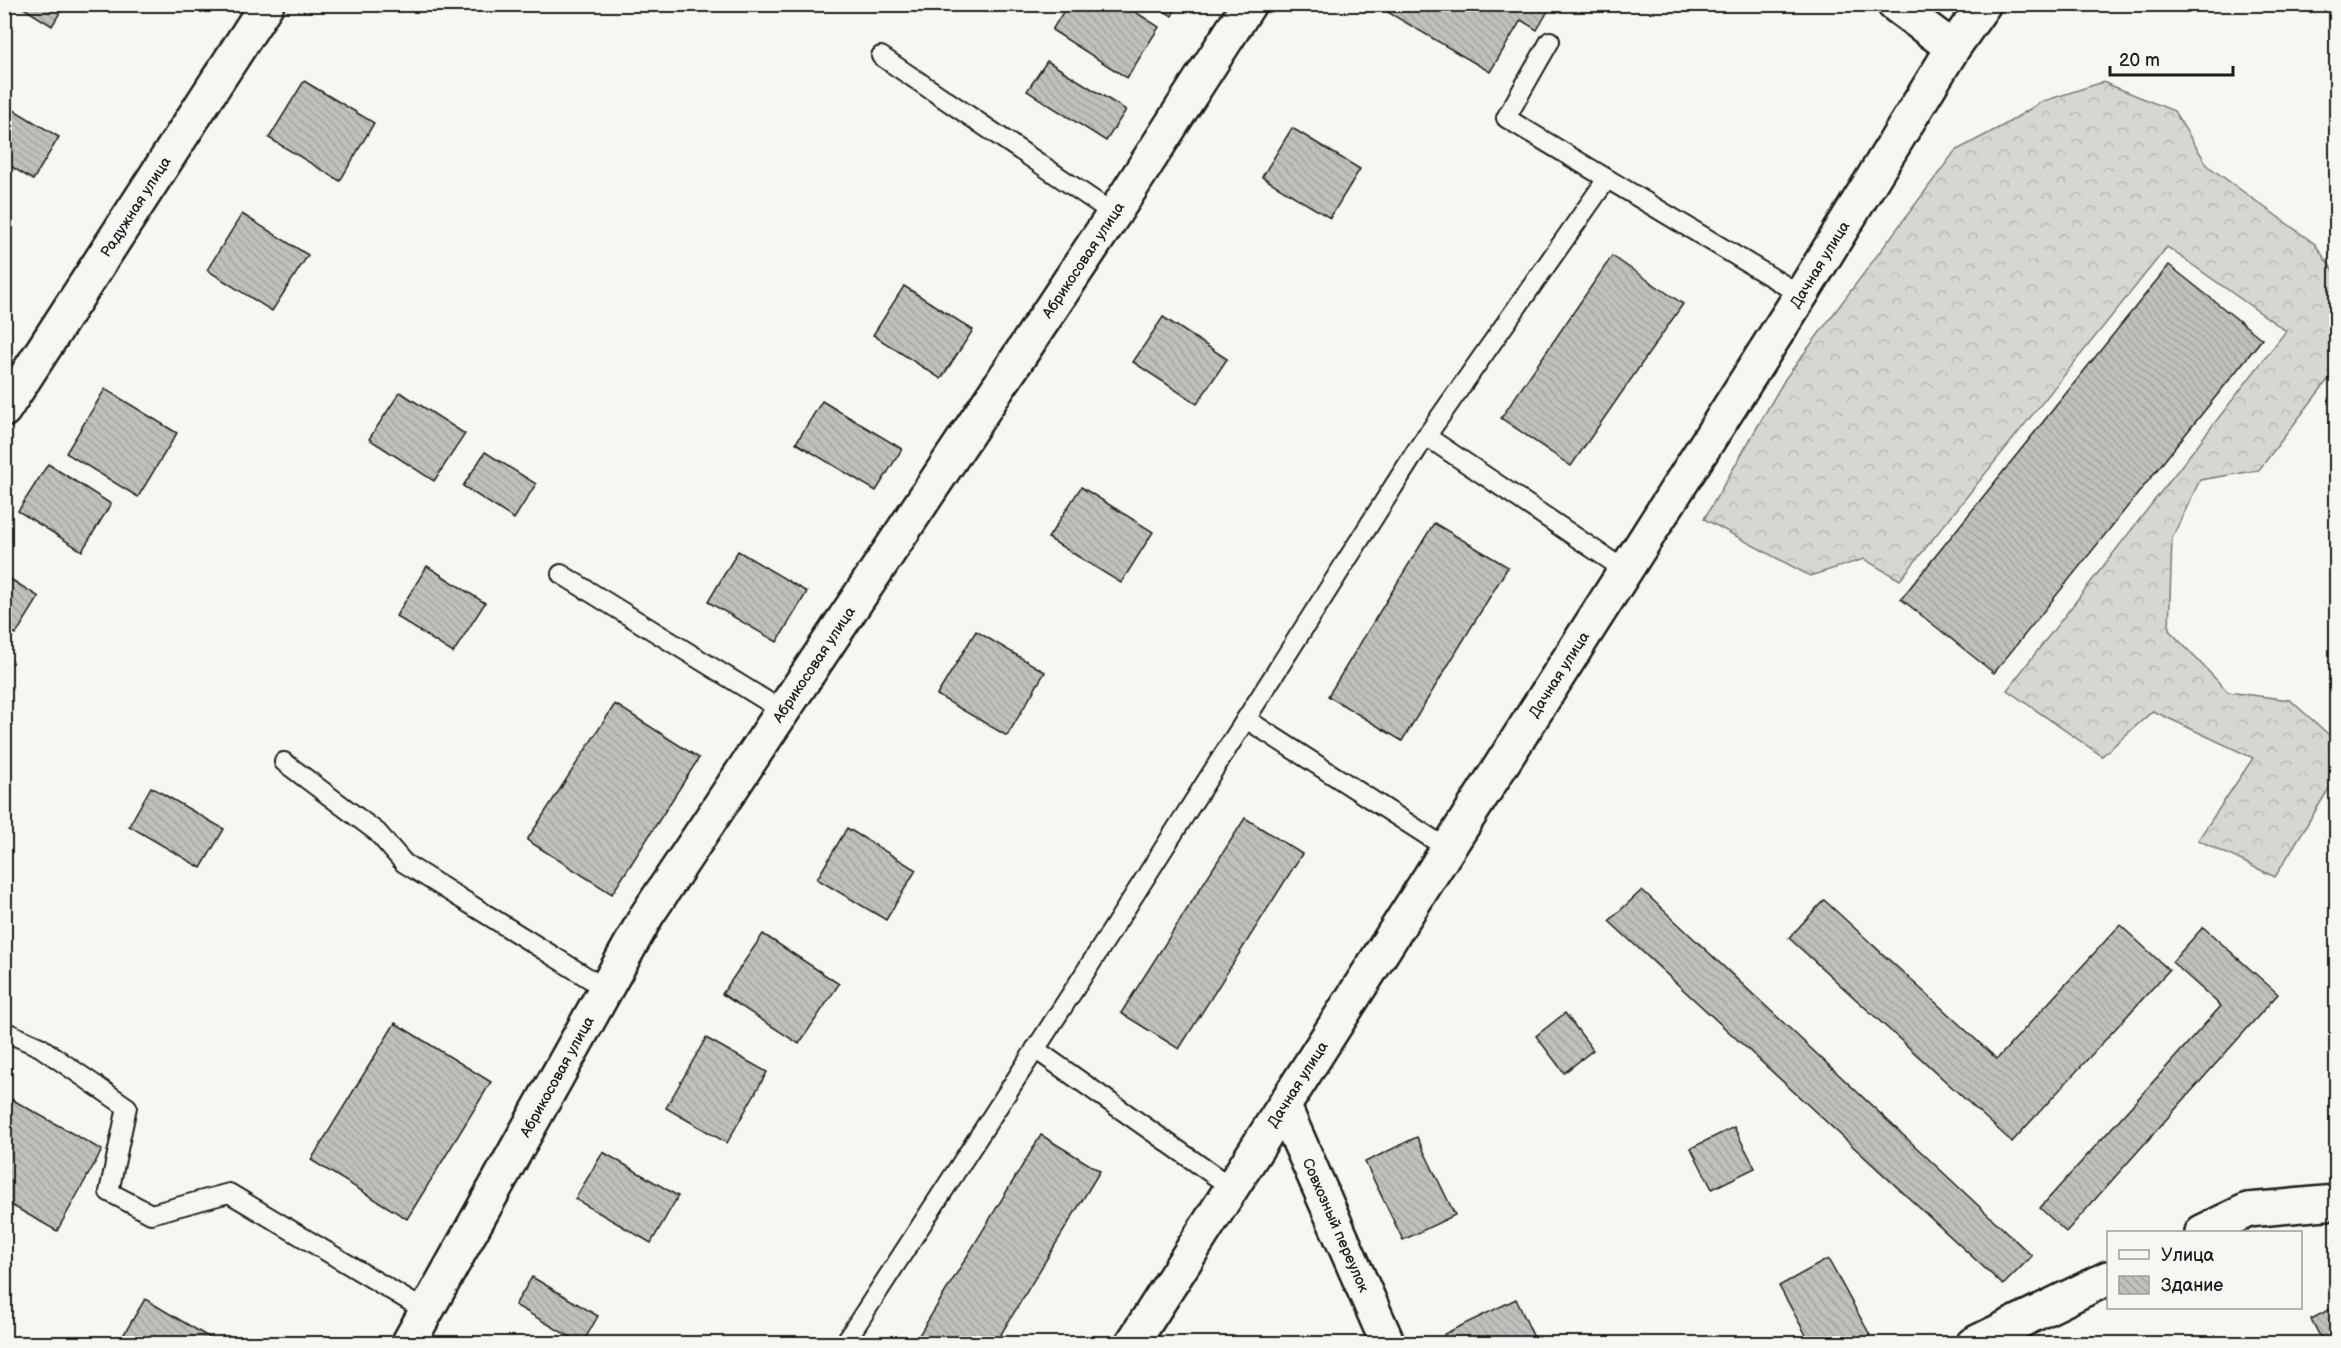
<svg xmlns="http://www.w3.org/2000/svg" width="2341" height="1348" viewBox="0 0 2341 1348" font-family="'Balsamiq Sans',sans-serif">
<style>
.forest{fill:url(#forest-crowns);stroke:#797977;stroke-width:1.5}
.building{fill:url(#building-back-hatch);stroke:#1c1c1c;stroke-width:1.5}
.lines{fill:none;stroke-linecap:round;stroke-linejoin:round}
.lane-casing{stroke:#1c1c1c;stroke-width:22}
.street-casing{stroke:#1c1c1c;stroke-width:38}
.lane{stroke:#f6f6f2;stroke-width:18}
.street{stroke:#f6f6f2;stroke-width:33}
.labels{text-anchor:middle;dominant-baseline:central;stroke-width:6;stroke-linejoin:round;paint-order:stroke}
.street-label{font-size:15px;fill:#1c1c1c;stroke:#f6f6f2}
</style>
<defs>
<pattern id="forest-crowns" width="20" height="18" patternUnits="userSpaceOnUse" patternTransform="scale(1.5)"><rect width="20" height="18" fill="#d6d6d2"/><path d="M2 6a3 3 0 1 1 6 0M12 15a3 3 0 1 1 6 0" fill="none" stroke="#b7b7b4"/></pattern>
<pattern id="building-back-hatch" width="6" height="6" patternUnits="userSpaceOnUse" patternTransform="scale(1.5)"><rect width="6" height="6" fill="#c0c0bd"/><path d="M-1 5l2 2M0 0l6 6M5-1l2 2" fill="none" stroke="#a4a4a2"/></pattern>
</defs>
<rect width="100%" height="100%" fill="#f6f6f2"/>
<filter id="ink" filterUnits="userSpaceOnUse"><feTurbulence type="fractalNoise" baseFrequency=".0167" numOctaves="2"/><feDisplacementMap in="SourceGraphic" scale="12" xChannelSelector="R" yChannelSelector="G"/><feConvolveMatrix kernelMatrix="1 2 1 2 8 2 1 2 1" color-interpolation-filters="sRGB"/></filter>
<g filter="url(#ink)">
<!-- forest -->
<path class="forest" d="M 2103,82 L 2174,111 L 2208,166 L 2315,244 L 2336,275 L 2336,363 L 2330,377 L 2259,470 L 2200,480 L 2172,538 L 2169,630 L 2228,692 L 2290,700 L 2336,741 L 2336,777 L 2275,877 L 2198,840 L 2253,758 L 2153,711 L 2102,756 L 2007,690 L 2286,331 L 2167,247 L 1900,580 L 1864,559 L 1810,576 L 1704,519 L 1785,379 L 1955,151 L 2006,124 L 2041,102 Z"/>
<!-- building -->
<g class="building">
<path d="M 17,4 L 65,4 L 52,26 Z"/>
<path d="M 1068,4 L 1123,4 L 1159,27 L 1127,78 L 1052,30 Z"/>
<path d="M 1153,4 L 1178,4 L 1172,16 Z"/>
<path d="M 1380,4 L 1552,4 L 1537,30 L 1521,20 L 1490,72 L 1379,7 Z"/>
<path d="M 1047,61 L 1126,110 L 1106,141 L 1027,91 Z"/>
<path d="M 304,81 L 374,123 L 340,181 L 269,138 Z"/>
<path d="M 4,104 L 59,137 L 33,180 L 4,162 Z"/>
<path d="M 1292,128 L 1360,169 L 1330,218 L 1262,177 Z"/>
<path d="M 242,214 L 308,255 L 272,311 L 207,270 Z"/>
<path d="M 1612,256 L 1683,304 L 1571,466 L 1501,418 Z"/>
<path d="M 2169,265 L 2262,339 L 1994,673 L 1901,599 Z"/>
<path d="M 904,286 L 973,330 L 941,379 L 873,335 Z"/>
<path d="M 1163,317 L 1227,359 L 1197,404 L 1133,362 Z"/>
<path d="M 105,389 L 177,433 L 138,497 L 66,453 Z"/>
<path d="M 400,392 L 465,434 L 434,481 L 369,439 Z"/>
<path d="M 822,401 L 902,449 L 876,491 L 796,443 Z"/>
<path d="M 485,452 L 536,484 L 514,519 L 463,486 Z"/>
<path d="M 48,464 L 111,504 L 82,551 L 18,511 Z"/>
<path d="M 1081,487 L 1153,532 L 1121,583 L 1048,538 Z"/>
<path d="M 1434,523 L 1508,567 L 1402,741 L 1328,696 Z"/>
<path d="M 738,551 L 807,592 L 777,642 L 708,602 Z"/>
<path d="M 427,566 L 485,603 L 453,653 L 396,616 Z"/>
<path d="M 4,575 L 39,597 L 16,634 L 4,627 Z"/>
<path d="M 976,631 L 1045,672 L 1007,736 L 937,695 Z"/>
<path d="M 615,704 L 699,758 L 612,894 L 527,840 Z"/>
<path d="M 151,787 L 224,829 L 201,868 L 129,826 Z"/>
<path d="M 1245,818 L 1302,854 L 1179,1049 L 1121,1013 Z"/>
<path d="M 847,828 L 916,870 L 886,920 L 817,879 Z"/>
<path d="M 1642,890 L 2032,1256 L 2003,1285 L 1609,921 Z"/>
<path d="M 1824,900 L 1997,1059 L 2120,925 L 2169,970 L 2012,1142 L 1789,938 Z"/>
<path d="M 2203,927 L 2278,994 L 2066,1232 L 2040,1208 L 2221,1006 L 2172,962 Z"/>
<path d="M 763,934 L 839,984 L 799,1044 L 722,994 Z"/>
<path d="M 1565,1013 L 1593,1050 L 1564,1073 L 1536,1036 Z"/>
<path d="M 395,1023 L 491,1082 L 407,1219 L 311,1160 Z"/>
<path d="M 706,1038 L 767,1072 L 727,1143 L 666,1108 Z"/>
<path d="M 4,1095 L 102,1150 L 57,1231 L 4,1201 Z"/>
<path d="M 1734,1127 L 1755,1168 L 1712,1189 L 1691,1148 Z"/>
<path d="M 1041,1135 L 1100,1171 L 995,1344 L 922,1344 L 916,1340 Z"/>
<path d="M 1417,1137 L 1455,1215 L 1403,1240 L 1365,1162 Z"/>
<path d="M 603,1152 L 678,1196 L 651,1243 L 575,1199 Z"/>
<path d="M 1828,1259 L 1870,1335 L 1856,1344 L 1811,1344 L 1779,1286 Z"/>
<path d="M 532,1277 L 598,1316 L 582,1344 L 515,1305 Z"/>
<path d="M 145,1299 L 220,1344 L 118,1344 Z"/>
<path d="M 1516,1299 L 1537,1344 L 1448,1344 L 1444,1334 Z"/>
<path d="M 2336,1306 L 2336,1344 L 2324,1344 L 2311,1319 Z"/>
</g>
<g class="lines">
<defs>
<g id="lane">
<path d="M 1550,41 L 1506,118 L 1801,295"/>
<path d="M 881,56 L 1114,214"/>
<path d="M 1426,436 L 1626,571"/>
<path d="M 561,574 L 783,711"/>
<path d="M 1246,719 L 1448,849"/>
<path d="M 284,762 L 377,832 L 404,863 L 606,989"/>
<path d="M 4,1031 L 40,1047 L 127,1107 L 109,1192 L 151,1214 L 229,1193 L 426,1311"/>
<path d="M 1035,1049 L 1232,1188"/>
<path d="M 844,1344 L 1079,982 L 1418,448 L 1607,179"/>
</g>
<g id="street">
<path d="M 1894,4 L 1953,48"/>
<path id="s1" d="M 4,410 L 267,4"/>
<path id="s2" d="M 1284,1107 L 1388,1344"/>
<path d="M 2202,1232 L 2248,1210 L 2336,1202"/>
<path id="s3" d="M 408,1344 L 647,915 L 1114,214 L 1249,4"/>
<path id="s4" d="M 1132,1344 L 1801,295 L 1953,48 L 1984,4"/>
<path d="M 1973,1344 L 2108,1278"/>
</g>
</defs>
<!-- lane casing -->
<use href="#lane" class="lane-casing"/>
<!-- street casing -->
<use href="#street" class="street-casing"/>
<!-- lane -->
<use href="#lane" class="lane"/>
<!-- street -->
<use href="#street" class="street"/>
</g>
</g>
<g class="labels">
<!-- street labels -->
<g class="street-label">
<text stroke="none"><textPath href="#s1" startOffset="242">Радужная улица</textPath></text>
<text stroke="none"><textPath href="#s3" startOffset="1278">Абрикосовая улица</textPath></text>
<text stroke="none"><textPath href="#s4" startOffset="1280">Дачная улица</textPath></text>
<text stroke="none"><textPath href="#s3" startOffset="792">Абрикосовая улица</textPath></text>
<text stroke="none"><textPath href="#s4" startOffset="794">Дачная улица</textPath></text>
<text stroke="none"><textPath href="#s3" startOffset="306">Абрикосовая улица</textPath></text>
<text stroke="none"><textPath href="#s4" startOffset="308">Дачная улица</textPath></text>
<text stroke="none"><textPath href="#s2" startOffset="129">Совхозный переулок</textPath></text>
</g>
</g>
<!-- margin -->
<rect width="2341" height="1348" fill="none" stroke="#f6f6f2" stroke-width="24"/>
<rect x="12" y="12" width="2317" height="1324" fill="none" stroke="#1c1c1c" stroke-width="2" filter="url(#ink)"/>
<!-- legend -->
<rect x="2107" y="1231" width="195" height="78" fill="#f6f6f2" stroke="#9f9f9c" stroke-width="1.5"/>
<rect x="2119" y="1250" width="30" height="9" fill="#f6f6f2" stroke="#9f9f9c" stroke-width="1.5"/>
<text x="2161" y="1261" font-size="18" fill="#1c1c1c">Улица</text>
<rect x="2119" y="1276" width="30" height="18" fill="url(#building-back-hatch)" stroke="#9f9f9c" stroke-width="1.5"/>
<text x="2161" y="1291" font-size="18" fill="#1c1c1c">Здание</text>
<!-- scale -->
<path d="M2110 66v9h123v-9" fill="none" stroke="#1c1c1c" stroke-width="3"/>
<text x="2119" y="66" font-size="18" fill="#1c1c1c" stroke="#f6f6f2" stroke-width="4.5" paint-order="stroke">20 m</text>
</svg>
